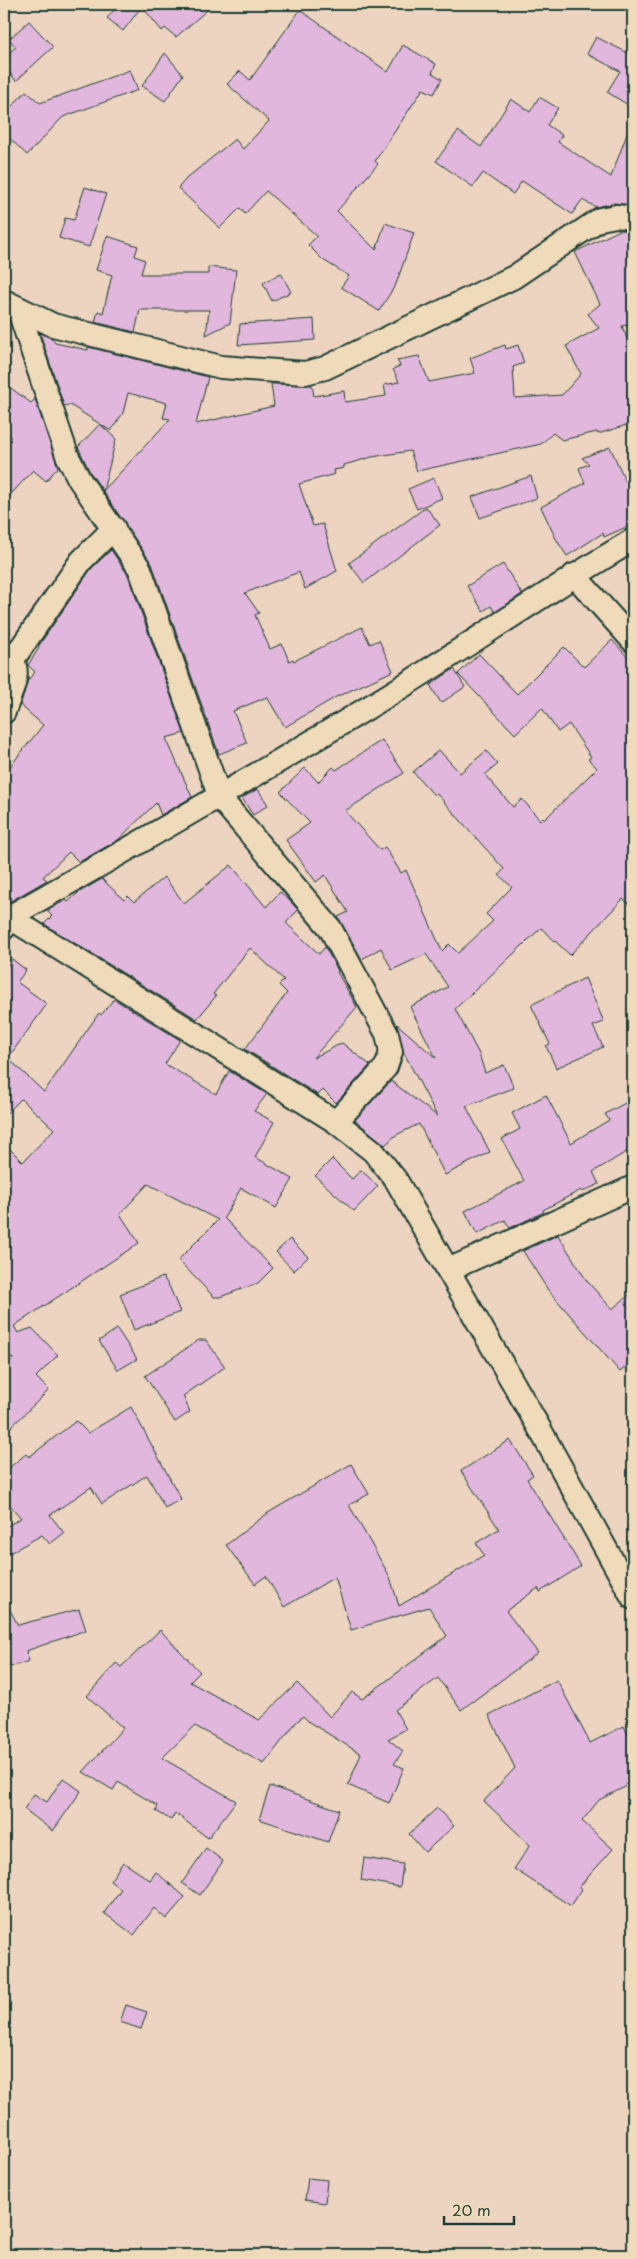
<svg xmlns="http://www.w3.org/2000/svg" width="637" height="2259" viewBox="0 0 637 2259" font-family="'Playpen Sans',sans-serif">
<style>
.building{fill:#e2b7dd;stroke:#1f3d34}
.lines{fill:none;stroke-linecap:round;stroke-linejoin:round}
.street-casing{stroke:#1f3d34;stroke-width:26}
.street{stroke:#efdbb9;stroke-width:22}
</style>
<rect width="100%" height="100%" fill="#ecd4c0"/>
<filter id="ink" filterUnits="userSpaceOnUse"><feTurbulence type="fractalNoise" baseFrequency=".02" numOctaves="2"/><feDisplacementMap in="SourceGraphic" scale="10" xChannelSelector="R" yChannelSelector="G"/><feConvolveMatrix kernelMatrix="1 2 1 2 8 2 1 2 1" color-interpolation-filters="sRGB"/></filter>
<g filter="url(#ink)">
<!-- building -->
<g class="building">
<path d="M 119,4 L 214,4 L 176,37 L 165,28 L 162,31 L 142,6 L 123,31 L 107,18 Z"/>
<path d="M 300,10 L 388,72 L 403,45 L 436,64 L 432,73 L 442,79 L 434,94 L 423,89 L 375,161 L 378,164 L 337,211 L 376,250 L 385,223 L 414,233 L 396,284 L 379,311 L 341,287 L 349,276 L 323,260 L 308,245 L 317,236 L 266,191 L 245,214 L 240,208 L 220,228 L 178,188 L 188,177 L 235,139 L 243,149 L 269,121 L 227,84 L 240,71 L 250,80 Z"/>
<path d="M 29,21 L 53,47 L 16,81 L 4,65 L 4,57 L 16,47 L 9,39 Z"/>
<path d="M 596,37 L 630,54 L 633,48 L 633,108 L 607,92 L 620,71 L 587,54 Z"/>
<path d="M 165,53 L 183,75 L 165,101 L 142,86 Z"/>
<path d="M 130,70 L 138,90 L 63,117 L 27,155 L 4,133 L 4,115 L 26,91 L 40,103 Z"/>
<path d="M 539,97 L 558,108 L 547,125 L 562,135 L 558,142 L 611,177 L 631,123 L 633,123 L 633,205 L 614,203 L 596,207 L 582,200 L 572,214 L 522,181 L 513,194 L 483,173 L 473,187 L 436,161 L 458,131 L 481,147 L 511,99 L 530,112 Z"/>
<path d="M 85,187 L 106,194 L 89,247 L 59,238 L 65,218 L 74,220 Z"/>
<path d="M 620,230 L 633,231 L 633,324 L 622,326 L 633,354 L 633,423 L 598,434 L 597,432 L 562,440 L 553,433 L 541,444 L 417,471 L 410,451 L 372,457 L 344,465 L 344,468 L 334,470 L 335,474 L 299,484 L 313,526 L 323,524 L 337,571 L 305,589 L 299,572 L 245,593 L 259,613 L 255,615 L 270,649 L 282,644 L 289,661 L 293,659 L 294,661 L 362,627 L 370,644 L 379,640 L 393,671 L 336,697 L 285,727 L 267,697 L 233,711 L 247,743 L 219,754 L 152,564 L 90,472 L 78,447 L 100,424 L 116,439 L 103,491 L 170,419 L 163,418 L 167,403 L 128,393 L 123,413 L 111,431 L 70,405 L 64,406 L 40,333 L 53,339 L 55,343 L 88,350 L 88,347 L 208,377 L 196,424 L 274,406 L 271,384 L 312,385 L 314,396 L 344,391 L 345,402 L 386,396 L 384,385 L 399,382 L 393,369 L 400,366 L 397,360 L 419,356 L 429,382 L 475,373 L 470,358 L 505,345 L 506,349 L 518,345 L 524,363 L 513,367 L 515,398 L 562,395 L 581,374 L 566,346 L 599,328 L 588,314 L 600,304 L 575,252 Z"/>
<path d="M 107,236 L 138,246 L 135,256 L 145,260 L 141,274 L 208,274 L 208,267 L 236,270 L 230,323 L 206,335 L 209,310 L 140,310 L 135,332 L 95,322 L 98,311 L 103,313 L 112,275 L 96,270 Z"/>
<path d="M 281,273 L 291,292 L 272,301 L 263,283 Z"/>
<path d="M 314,319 L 315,340 L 238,345 L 240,324 Z"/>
<path d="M 4,383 L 31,403 L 35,399 L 58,467 L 46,481 L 33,470 L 4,502 Z"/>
<path d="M 610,447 L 626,482 L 633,478 L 633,524 L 604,537 L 603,533 L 567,556 L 556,539 L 541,507 L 585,483 L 579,468 L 589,464 L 582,458 Z"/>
<path d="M 531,476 L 537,498 L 480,518 L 472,497 Z"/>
<path d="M 434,478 L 442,498 L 417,509 L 408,489 Z"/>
<path d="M 426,507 L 440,525 L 364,583 L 349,563 Z"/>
<path d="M 111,550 L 128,575 L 184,733 L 166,738 L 192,797 L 161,815 L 156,803 L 118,840 L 79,862 L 69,852 L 43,877 L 47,880 L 9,902 L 4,896 L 4,774 L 43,725 L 20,705 L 28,680 L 35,672 L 28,665 L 39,648 L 38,647 L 91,569 Z"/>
<path d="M 503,564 L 522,594 L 495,612 L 491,606 L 483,611 L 467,586 Z"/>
<path d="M 612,640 L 633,663 L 633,908 L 623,899 L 570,955 L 541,928 L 455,1009 L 479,1054 L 485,1073 L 504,1065 L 514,1088 L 466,1106 L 490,1152 L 445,1175 L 419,1124 L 396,1135 L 385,1145 L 355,1120 L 391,1081 L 437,1116 L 404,1053 L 397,1024 L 436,1058 L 410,1007 L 448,987 L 426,954 L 392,970 L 381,948 L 362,959 L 338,917 L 348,912 L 325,875 L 316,882 L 286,840 L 310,823 L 280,792 L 305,768 L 318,782 L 333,767 L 336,770 L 382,740 L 404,773 L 345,811 L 380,850 L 385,847 L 401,873 L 406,870 L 442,951 L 449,944 L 458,953 L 493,921 L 486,914 L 512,887 L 499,875 L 504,869 L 436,793 L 434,795 L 413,772 L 439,750 L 460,773 L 486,751 L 498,764 L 485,775 L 513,807 L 522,799 L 540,820 L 543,817 L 545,819 L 597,768 L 588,759 L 591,757 L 569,724 L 558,732 L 542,708 L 515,734 L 458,674 L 479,654 L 517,694 L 564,647 L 584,667 Z"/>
<path d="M 454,669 L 465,687 L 441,703 L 430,685 Z"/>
<path d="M 258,789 L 268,805 L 253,815 L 242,798 Z"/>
<path d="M 231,865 L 266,907 L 280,892 L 291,902 L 298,910 L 286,923 L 319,954 L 325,947 L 338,971 L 337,972 L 357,1007 L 313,1058 L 342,1043 L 370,1065 L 336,1103 L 323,1090 L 318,1095 L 245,1049 L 287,993 L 279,985 L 284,980 L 250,948 L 213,994 L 216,996 L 197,1019 L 44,924 L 52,916 L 47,911 L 66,900 L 68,902 L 78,893 L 102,879 L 124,900 L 128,896 L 134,902 L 164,877 L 184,903 Z"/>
<path d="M 12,959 L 26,970 L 17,982 L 47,1004 L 8,1058 L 44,1092 L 99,1013 L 101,1015 L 114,999 L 180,1040 L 165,1064 L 216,1094 L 229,1071 L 267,1094 L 254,1111 L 274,1122 L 255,1157 L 293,1179 L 276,1208 L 241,1188 L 224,1218 L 273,1268 L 258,1283 L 220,1297 L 214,1297 L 178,1260 L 218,1220 L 148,1184 L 120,1214 L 139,1243 L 14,1326 L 18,1333 L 32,1328 L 58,1355 L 36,1377 L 49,1390 L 4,1434 L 4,1368 L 13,1359 L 4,1349 L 4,1143 L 23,1162 L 54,1129 L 21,1099 L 4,1116 L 4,971 Z"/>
<path d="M 585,978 L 604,1022 L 593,1026 L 603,1047 L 556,1068 L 546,1046 L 550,1044 L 531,1005 Z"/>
<path d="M 546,1095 L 571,1143 L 609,1120 L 605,1114 L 627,1102 L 628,1109 L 633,1106 L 633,1148 L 593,1172 L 599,1184 L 582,1192 L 581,1190 L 543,1210 L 544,1212 L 510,1228 L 505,1220 L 477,1234 L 465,1211 L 524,1181 L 502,1139 L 520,1129 L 512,1113 Z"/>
<path d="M 332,1159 L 352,1179 L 361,1170 L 378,1186 L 354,1211 L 315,1176 Z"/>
<path d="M 558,1235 L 587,1281 L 612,1309 L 633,1292 L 633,1360 L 620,1372 L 548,1290 L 523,1251 Z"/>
<path d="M 290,1239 L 308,1257 L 294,1271 L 276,1252 Z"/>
<path d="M 163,1277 L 170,1288 L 180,1312 L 134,1330 L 120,1294 Z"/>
<path d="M 117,1329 L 137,1359 L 118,1370 L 99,1341 Z"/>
<path d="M 199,1340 L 206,1340 L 225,1367 L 183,1396 L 190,1412 L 175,1422 L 145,1376 Z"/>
<path d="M 131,1407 L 181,1499 L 165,1508 L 147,1475 L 102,1504 L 91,1487 L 50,1515 L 64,1533 L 50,1544 L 42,1535 L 4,1556 L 4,1528 L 21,1518 L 4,1498 L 4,1472 L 26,1454 L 29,1457 L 76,1421 L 88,1433 Z"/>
<path d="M 510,1440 L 533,1475 L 527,1479 L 581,1566 L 540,1592 L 538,1588 L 506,1611 L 538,1653 L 461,1710 L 438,1678 L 395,1710 L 406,1729 L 388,1739 L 403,1751 L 394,1764 L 404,1768 L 389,1803 L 348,1785 L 361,1754 L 309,1722 L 303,1716 L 299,1720 L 298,1720 L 264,1764 L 195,1726 L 162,1758 L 236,1801 L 208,1838 L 175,1813 L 171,1820 L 156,1811 L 158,1806 L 118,1782 L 113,1790 L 83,1772 L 123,1728 L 87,1696 L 116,1663 L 121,1667 L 160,1630 L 200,1672 L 190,1682 L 259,1720 L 297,1683 L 330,1717 L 352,1692 L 362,1699 L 447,1636 L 429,1607 L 351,1630 L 335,1577 L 284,1607 L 266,1576 L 255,1584 L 226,1545 L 268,1513 L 351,1464 L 369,1494 L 349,1505 L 390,1577 L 399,1606 L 484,1555 L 476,1543 L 499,1529 L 461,1471 Z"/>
<path d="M 4,1599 L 18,1625 L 79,1609 L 86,1630 L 26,1651 L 29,1661 L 10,1667 L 4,1648 Z"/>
<path d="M 557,1680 L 590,1743 L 624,1726 L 633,1745 L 633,1783 L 599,1800 L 582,1821 L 613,1849 L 579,1887 L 582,1889 L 571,1906 L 514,1869 L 530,1845 L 484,1801 L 515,1768 L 489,1715 Z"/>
<path d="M 63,1778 L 81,1791 L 53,1831 L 24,1809 L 34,1794 L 47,1802 Z"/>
<path d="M 270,1786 L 339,1810 L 328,1842 L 259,1819 Z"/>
<path d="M 437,1808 L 454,1826 L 425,1852 L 409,1834 Z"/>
<path d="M 206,1848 L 223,1861 L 200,1895 L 182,1883 Z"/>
<path d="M 364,1858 L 403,1864 L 400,1887 L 361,1880 Z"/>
<path d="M 123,1862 L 150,1880 L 156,1872 L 185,1897 L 166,1919 L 154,1908 L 134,1935 L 104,1913 L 121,1889 L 110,1881 Z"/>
<path d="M 126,2005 L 147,2012 L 141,2029 L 120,2022 Z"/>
<path d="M 308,2178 L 327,2180 L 325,2203 L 305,2200 Z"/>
</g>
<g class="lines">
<defs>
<g id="street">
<path d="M 4,301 L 53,325 L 221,367 L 305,373 L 325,368 L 514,277 L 600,219 L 616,216 L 633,218"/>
<path d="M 18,308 L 67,455 L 79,479 L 140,569 L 220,798 L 330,928 L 387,1034 L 391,1052 L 386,1067 L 336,1122"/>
<path d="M 574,575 L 633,641"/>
<path d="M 4,650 C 26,669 12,687 4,712"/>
<path d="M 14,658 L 81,561 L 114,528"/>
<path d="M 4,914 L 336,1122 L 373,1151 L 396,1180 L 537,1424 L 633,1598"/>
<path d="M 4,928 L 9,917 C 141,842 272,767 400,688 C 478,639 554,587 633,540"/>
<path d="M 448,1270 L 633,1187"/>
</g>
</defs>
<!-- street casing -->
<use href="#street" class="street-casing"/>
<!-- street -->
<use href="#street" class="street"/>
</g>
</g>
<!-- margin -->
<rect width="637" height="2259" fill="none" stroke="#efdbb9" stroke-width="20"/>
<rect x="10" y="10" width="617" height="2239" fill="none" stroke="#1f3d34" stroke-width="2" filter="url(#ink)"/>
<!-- scale -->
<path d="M444 2216v8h70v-8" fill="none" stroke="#1f3d34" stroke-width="2.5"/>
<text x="452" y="2216" font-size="15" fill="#1f3d34" stroke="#efdbb9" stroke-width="4" paint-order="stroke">20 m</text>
</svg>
